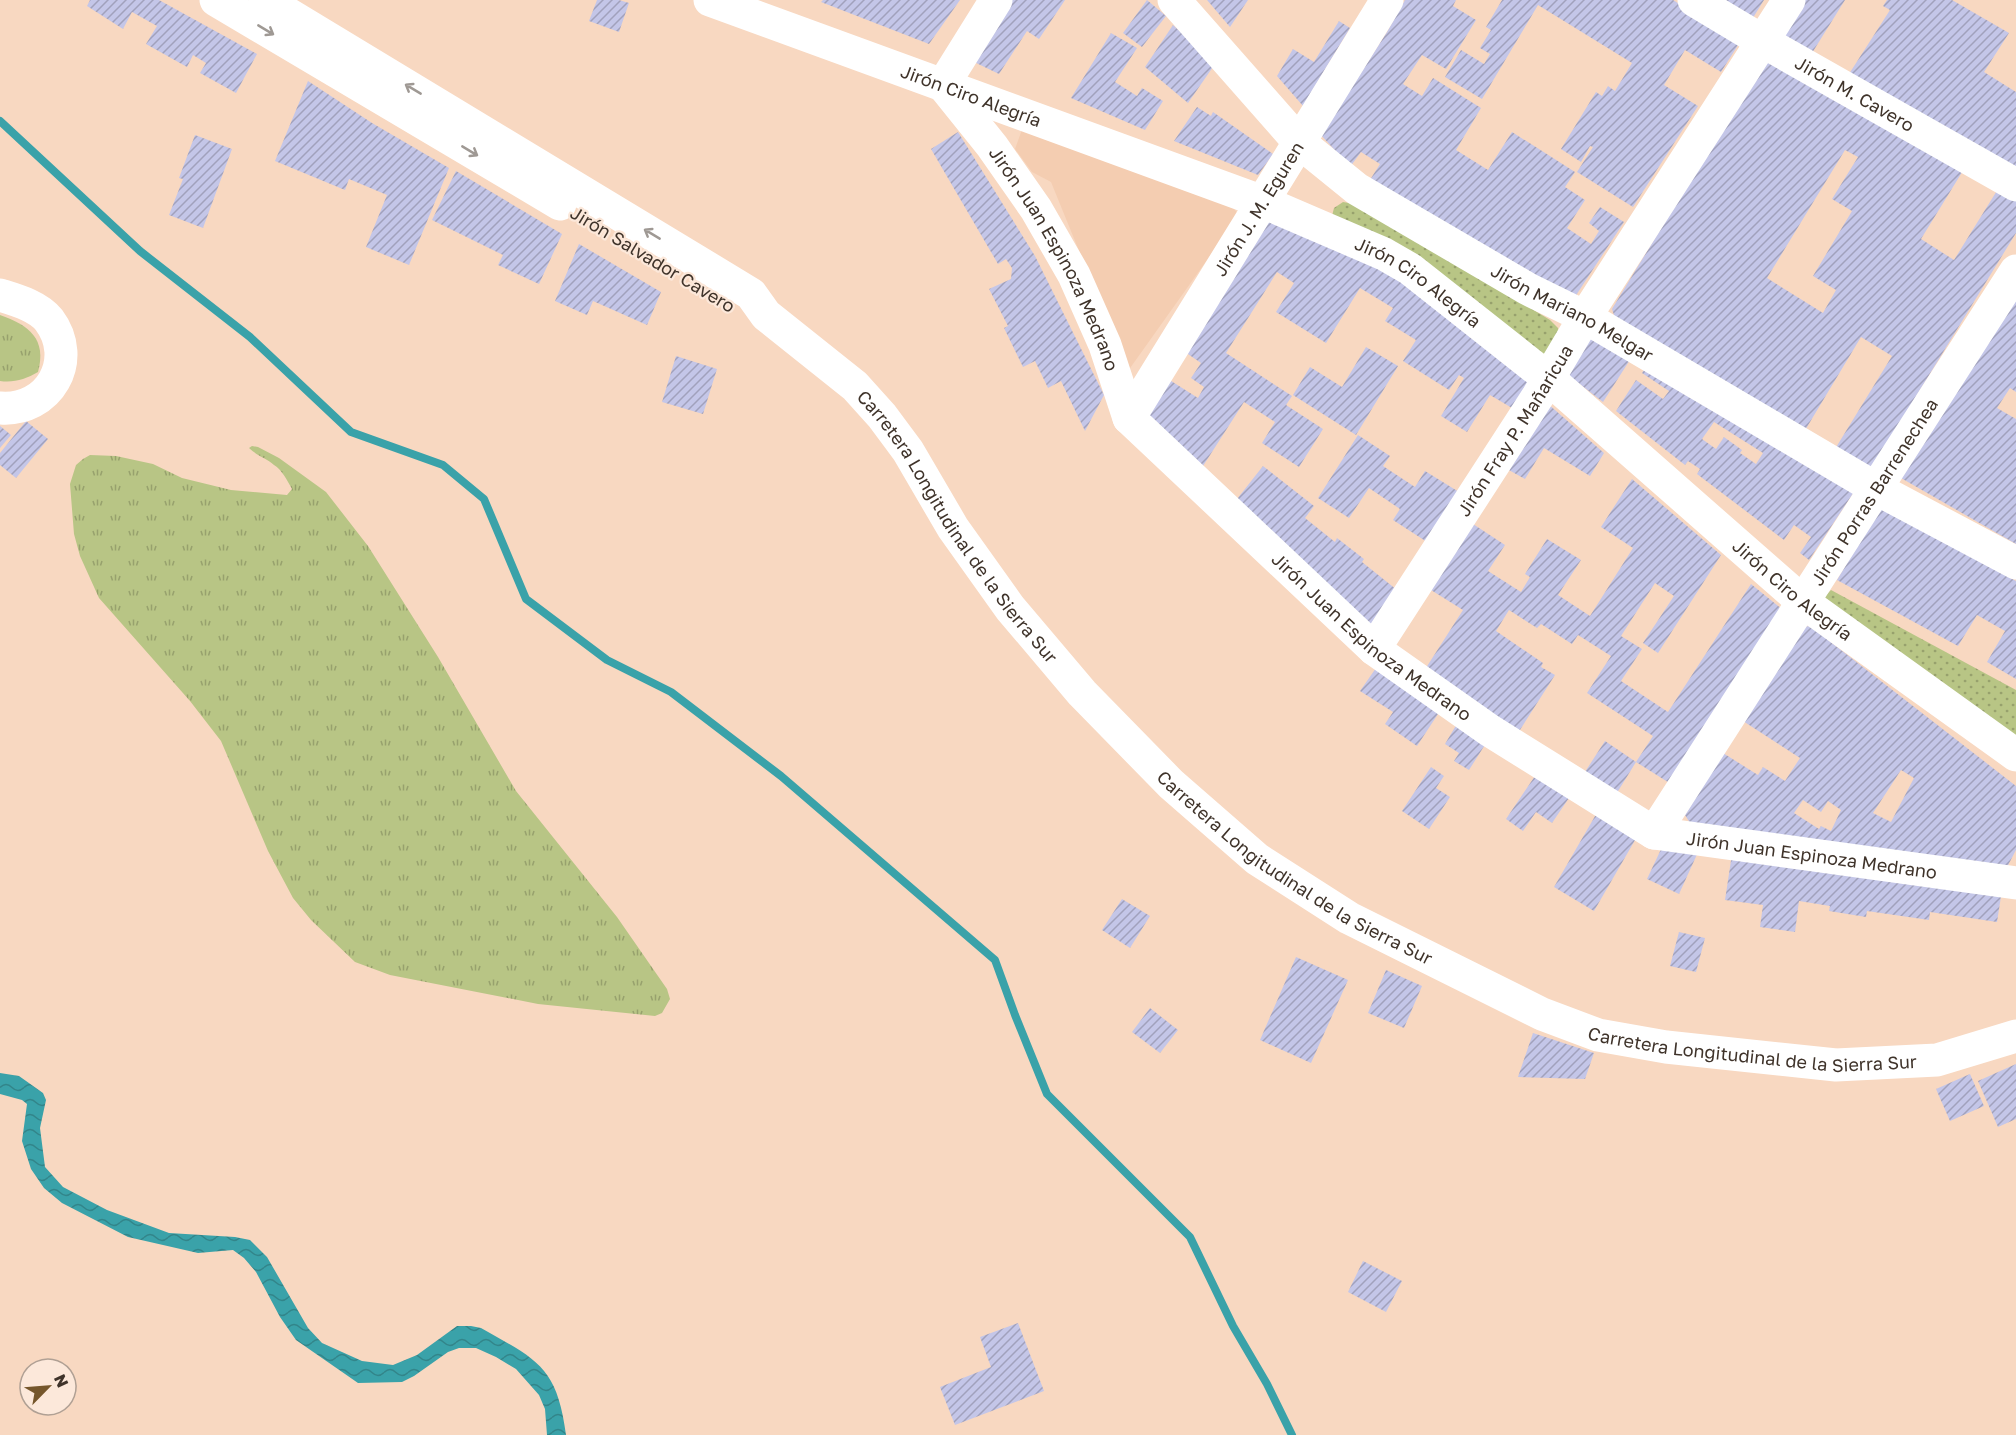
<svg xmlns="http://www.w3.org/2000/svg" width="2016" height="1435" viewBox="0 0 2016 1435" font-family="'Golos Text',sans-serif">
<style>
.built{fill:#f4cdb1}
.grass{fill:url(#grass-tufts)}
.park{fill:url(#park-dots)}
.water{fill:url(#water-waves)}
.lines{fill:none;stroke-linecap:round;stroke-linejoin:round}
.stream{stroke:#3aa2a9;stroke-width:8}
.building{fill:url(#building-hatch);fill-rule:evenodd}
.minor{stroke:#fff;stroke-width:33}
.highway{stroke:#fff;stroke-width:33}
.oneway{stroke:#9f9994}
.labels{text-anchor:middle;dominant-baseline:central;stroke-width:4.5;stroke-linejoin:round;paint-order:stroke}
.street-label{font-size:18px;fill:#3f332a;stroke:#fce8da}
</style>
<defs>
<pattern id="grass-tufts" width="24" height="20" patternUnits="userSpaceOnUse" patternTransform="scale(1.5)"><rect width="24" height="20" fill="#b8c585"/><path d="M3 7l-1-3M5 7V3M7 7l1-3M15 17l-1-3M17 17v-4M19 17l1-3" fill="none" stroke="#97a16d"/></pattern>
<pattern id="park-dots" width="8" height="8" patternUnits="userSpaceOnUse" patternTransform="scale(1.5)"><rect width="8" height="8" fill="#b8c585"/><path d="M2 2h.1M6 6h.1" fill="none" stroke="#97a16d" stroke-width="1.8" stroke-linecap="round"/></pattern>
<pattern id="water-waves" width="16" height="10" patternUnits="userSpaceOnUse" patternTransform="scale(1.5)"><rect width="16" height="10" fill="#3aa2a9"/><path d="M0 5q4-4 8 0t8 0" fill="none" stroke="#32858a"/></pattern>
<pattern id="building-hatch" width="6" height="6" patternUnits="userSpaceOnUse" patternTransform="scale(1.5)"><rect width="6" height="6" fill="#c4c6e8"/><path d="M-1 1l2-2M0 6l6-6M5 7l2-2" fill="none" stroke="#a1a1bc"/></pattern>
</defs>
<rect width="100%" height="100%" fill="#f8d8c1"/>
<!-- built -->
<path class="built" d="M 1024,124 L 1230,204 L 1239,215 L 1128,371 L 1051,182 L 1032,172 L 1015,149 Z"/>
<!-- grass -->
<g class="grass">
<path d="M 0,315 C 29,325 47,339 38,372 C 26,379 14,383 0,381 Z"/>
<path d="M 252,446 L 258,447 L 279,458 L 326,492 L 368,546 L 438,657 L 516,791 L 617,917 L 667,989 L 670,999 L 662,1013 L 655,1016 L 538,1004 L 390,975 L 355,962 L 311,920 L 293,898 L 268,851 L 221,741 L 190,701 L 99,598 L 80,556 L 74,534 L 70,484 L 76,465 L 83,459 L 90,455 L 116,456 L 153,464 L 182,478 L 231,490 L 287,495 L 292,489 C 287,480 282,470 274,465 C 266,458 257,456 249,448 Z"/>
</g>
<!-- park -->
<g class="park">
<path d="M 1343,202 L 1355,204 L 1467,269 L 1550,320 L 1558,328 L 1560,339 L 1542,356 L 1332,216 L 1334,208 Z"/>
<path d="M 1831,590 L 2016,690 L 2016,746 L 1820,601 Z"/>
</g>
<!-- water -->
<path class="water" d="M 0,1073 L 19,1076 L 43,1093 L 46,1100 L 40,1128 L 45,1167 L 63,1187 L 107,1210 L 169,1233 L 235,1237 L 250,1240 L 267,1257 L 308,1328 L 322,1343 L 362,1361 L 393,1365 L 417,1355 L 457,1326 L 471,1326 L 481,1328 C 537,1360 557,1366 566,1435 L 547,1435 L 545,1409 L 539,1395 L 516,1369 L 496,1357 L 476,1348 L 459,1348 L 448,1352 L 414,1376 L 402,1382 L 358,1383 L 296,1340 L 280,1317 L 256,1272 L 244,1258 L 233,1250 L 198,1253 L 128,1237 L 62,1203 L 44,1188 L 31,1169 L 22,1141 L 27,1104 L 22,1100 L 0,1094 Z"/>
<g class="lines">
<!-- stream -->
<path class="stream" d="M 0,121 L 140,251 L 250,337 L 351,432 L 443,465 L 484,499 L 526,599 L 607,660 L 671,692 L 781,776 L 995,960 L 1015,1015 L 1047,1094 L 1190,1237 L 1233,1326 L 1267,1384 L 1292,1435"/>
</g>
<!-- building -->
<g class="building">
<path d="M 90,0 L 159,0 L 257,54 L 236,93 L 200,73 L 206,63 L 193,55 L 187,67 L 146,44 L 157,26 L 132,12 L 123,29 L 87,6 Z"/>
<path d="M 597,0 L 619,0 L 629,3 L 619,32 L 589,21 Z"/>
<path d="M 823,0 L 960,0 L 929,44 L 821,2 Z"/>
<path d="M 1011,0 L 1065,0 L 1039,39 L 1027,31 L 999,74 L 970,60 Z"/>
<path d="M 1147,0 L 1166,16 L 1142,47 L 1123,33 Z"/>
<path d="M 1207,0 L 1248,0 L 1230,27 Z"/>
<path d="M 1405,0 L 1456,0 L 1453,6 L 1476,20 L 1446,69 L 1422,55 L 1403,84 L 1422,96 L 1433,78 L 1481,108 L 1456,150 L 1488,170 L 1512,132 L 1575,172 L 1565,187 L 1585,200 L 1567,228 L 1591,244 L 1599,231 L 1589,223 L 1600,207 L 1624,222 L 1571,303 L 1368,183 L 1380,164 L 1361,152 L 1350,167 L 1321,135 L 1387,32 Z"/>
<path d="M 1502,0 L 1673,0 L 1740,42 L 1721,72 L 1685,50 L 1664,85 L 1698,106 L 1633,207 L 1577,172 L 1593,147 L 1590,146 L 1581,162 L 1561,149 L 1596,92 L 1602,96 L 1608,86 L 1615,91 L 1632,63 L 1538,5 L 1482,99 L 1445,77 L 1461,50 L 1484,64 L 1490,54 L 1480,48 L 1491,30 L 1486,27 Z"/>
<path d="M 1717,0 L 1764,0 L 1751,21 Z"/>
<path d="M 1800,0 L 1845,0 L 1812,53 L 1779,34 Z"/>
<path d="M 1887,0 L 1952,0 L 2009,33 L 1984,72 L 2016,92 L 2016,170 L 1849,74 L 1890,10 L 1883,6 Z"/>
<path d="M 1339,21 L 1350,28 L 1303,106 L 1277,76 L 1293,49 L 1314,62 Z"/>
<path d="M 1173,25 L 1215,64 L 1188,103 L 1145,67 Z"/>
<path d="M 1111,33 L 1137,48 L 1115,82 L 1137,96 L 1142,88 L 1163,101 L 1145,130 L 1071,98 Z"/>
<path d="M 1767,54 L 1964,169 L 1921,239 L 1954,260 L 1998,189 L 2016,200 L 2016,233 L 1871,470 L 1835,449 L 1892,356 L 1861,337 L 1804,432 L 1617,324 L 1612,309 ZM 1845,150 L 1858,157 L 1832,199 L 1852,211 L 1813,276 L 1836,290 L 1823,313 L 1767,278 Z"/>
<path d="M 308,81 L 372,123 L 449,168 L 409,265 L 366,247 L 387,195 L 349,179 L 345,190 L 275,161 Z"/>
<path d="M 1197,107 L 1211,116 L 1213,112 L 1273,154 L 1258,175 L 1174,141 Z"/>
<path d="M 958,132 L 1035,256 L 1104,395 L 1085,431 L 1061,381 L 1048,388 L 1035,361 L 1023,367 L 1004,328 L 1008,326 L 989,289 L 1011,279 L 1012,268 L 1006,259 L 998,264 L 931,149 Z"/>
<path d="M 195,135 L 232,149 L 203,228 L 169,215 L 183,179 L 179,178 Z"/>
<path d="M 456,171 L 562,234 L 539,284 L 498,265 L 503,255 L 432,220 Z"/>
<path d="M 1270,218 L 1377,260 L 1530,379 L 1512,408 L 1490,395 L 1467,432 L 1441,416 L 1464,378 L 1459,375 L 1449,390 L 1403,361 L 1416,340 L 1385,321 L 1393,308 L 1360,288 L 1326,343 L 1276,312 L 1294,283 L 1277,272 L 1226,353 L 1292,396 L 1286,405 L 1323,429 L 1299,467 L 1262,443 L 1275,422 L 1244,402 L 1203,466 L 1147,413 L 1168,379 L 1198,398 L 1204,387 L 1191,378 L 1201,363 L 1185,352 Z"/>
<path d="M 579,244 L 661,292 L 647,325 L 593,301 L 587,315 L 555,301 Z"/>
<path d="M 2016,278 L 2016,392 L 2010,388 L 1997,408 L 2016,419 L 2016,544 L 1894,474 Z"/>
<path d="M 1593,326 L 1635,352 L 1603,402 L 1564,372 Z"/>
<path d="M 1366,347 L 1398,366 L 1356,435 L 1293,395 L 1310,367 L 1342,387 Z"/>
<path d="M 676,356 L 717,369 L 703,414 L 662,402 Z"/>
<path d="M 1650,361 L 1856,489 L 1809,560 L 1800,553 L 1811,537 L 1794,525 L 1784,540 L 1697,474 L 1700,469 L 1688,461 L 1685,465 L 1616,411 L 1636,380 L 1663,399 L 1669,391 L 1642,373 ZM 1714,422 L 1763,453 L 1756,464 L 1740,453 L 1742,450 L 1724,437 L 1716,449 L 1702,439 Z"/>
<path d="M 1547,403 L 1604,453 L 1590,476 L 1544,448 L 1525,479 L 1507,469 Z"/>
<path d="M 26,421 L 48,439 L 16,478 L 0,465 L 0,453 Z"/>
<path d="M 0,426 L 11,435 L 0,448 Z"/>
<path d="M 1358,435 L 1390,456 L 1383,466 L 1415,487 L 1425,471 L 1459,492 L 1427,542 L 1393,520 L 1400,509 L 1369,488 L 1349,518 L 1318,498 Z"/>
<path d="M 1263,466 L 1314,506 L 1305,518 L 1335,542 L 1337,538 L 1364,559 L 1362,562 L 1397,590 L 1373,628 L 1237,499 Z"/>
<path d="M 1632,479 L 1721,555 L 1658,653 L 1643,643 L 1674,596 L 1655,583 L 1621,636 L 1642,649 L 1621,681 L 1668,712 L 1751,584 L 1783,610 L 1671,784 L 1636,762 L 1653,736 L 1587,693 L 1611,656 L 1578,635 L 1572,644 L 1541,624 L 1537,628 L 1509,610 L 1496,631 L 1543,663 L 1541,667 L 1555,675 L 1518,733 L 1424,671 L 1463,610 L 1431,590 L 1473,524 L 1505,545 L 1488,571 L 1521,592 L 1530,577 L 1525,574 L 1547,539 L 1581,560 L 1558,595 L 1590,616 L 1633,548 L 1601,527 Z"/>
<path d="M 1880,507 L 2016,581 L 2016,679 L 1987,662 L 2005,631 L 1977,615 L 1958,646 L 1837,580 Z"/>
<path d="M 1810,626 L 2016,786 L 2016,850 L 2005,871 L 1692,826 L 1685,815 L 1723,753 L 1758,775 L 1763,767 L 1785,781 L 1800,758 L 1743,721 L 1801,627 ZM 1901,770 L 1914,778 L 1891,822 L 1873,813 ZM 1803,800 L 1821,812 L 1828,801 L 1841,810 L 1831,831 L 1821,826 L 1819,829 L 1794,813 Z"/>
<path d="M 1376,668 L 1440,711 L 1417,746 L 1385,724 L 1393,712 L 1360,691 Z"/>
<path d="M 1458,722 L 1488,740 L 1469,770 L 1454,761 L 1459,753 L 1445,744 Z"/>
<path d="M 1605,741 L 1636,762 L 1615,796 L 1583,775 Z"/>
<path d="M 1431,767 L 1444,776 L 1436,788 L 1450,797 L 1429,829 L 1402,811 Z"/>
<path d="M 1537,773 L 1571,795 L 1552,823 L 1536,812 L 1523,831 L 1506,819 Z"/>
<path d="M 1598,811 L 1638,835 L 1594,911 L 1554,887 Z"/>
<path d="M 1663,845 L 1699,850 L 1679,894 L 1647,879 Z"/>
<path d="M 1732,854 L 2002,890 L 1997,922 L 1930,912 L 1929,920 L 1867,911 L 1866,917 L 1829,911 L 1830,906 L 1799,901 L 1795,932 L 1760,927 L 1763,905 L 1725,900 Z"/>
<path d="M 1122,899 L 1150,916 L 1130,948 L 1102,930 Z"/>
<path d="M 1679,932 L 1705,938 L 1696,972 L 1670,966 Z"/>
<path d="M 1296,957 L 1348,980 L 1311,1063 L 1260,1040 Z"/>
<path d="M 1386,970 L 1422,986 L 1404,1028 L 1368,1013 Z"/>
<path d="M 1150,1008 L 1178,1030 L 1160,1053 L 1132,1032 Z"/>
<path d="M 1533,1033 L 1594,1053 L 1585,1079 L 1518,1077 Z"/>
<path d="M 2016,1064 L 2016,1119 L 1998,1127 L 1978,1081 Z"/>
<path d="M 1970,1074 L 1984,1106 L 1950,1121 L 1936,1089 Z"/>
<path d="M 1363,1261 L 1402,1281 L 1386,1312 L 1348,1292 Z"/>
<path d="M 1018,1323 L 1044,1391 L 955,1425 L 940,1387 L 991,1367 L 980,1337 Z"/>
</g>
<g class="lines">
<!-- minor -->
<g class="minor">
<path id="s1" d="M 710,0 L 1263,202 L 1384,254 L 1410,269 L 1548,378 L 1803,602 L 2016,755"/>
<path id="s2" d="M 996,0 L 943,85 L 992,146 L 1036,209 L 1074,275 L 1105,345 L 1129,418 L 1374,649 L 1489,730 L 1654,833 L 2016,883"/>
<path id="s3" d="M 1174,0 L 1299,142 L 1357,189 L 1528,289 L 1585,317 L 1877,489 L 2016,563"/>
<path id="s4" d="M 1694,0 L 1764,42 L 2016,185"/>
<path id="s5" d="M 1129,418 L 1387,0"/>
<path id="s6" d="M 1374,649 L 1538,396 L 1585,317 L 1789,0"/>
<path id="s7" d="M 1654,833 L 2016,271"/>
</g>
<!-- highway -->
<g class="highway">
<path d="M 216,0 L 560,204"/>
<path id="s8" d="M 265,0 L 751,294 L 766,315 L 855,386 L 882,416 L 908,451 L 953,528 L 1010,608 L 1082,693 L 1171,784 L 1257,859 L 1349,918 L 1542,1014 L 1598,1035 L 1666,1047 L 1836,1065 L 1937,1060 L 2016,1036"/>
<path d="M 0,295 C 16,300 38,306 49,320 C 79,360 49,412 0,408"/>
</g>
</g>
<!-- one-way arrows -->
<defs><path id="oneway-shaft" d="M-6 0H5M1.5-3L5.5 0L1.5 3" fill="none" stroke-width="1.6" stroke-linecap="round" stroke-linejoin="round" transform="scale(1.5)"/></defs>
<g class="oneway">
<use href="#oneway-shaft" transform="translate(266 30) rotate(31)"/>
<use href="#oneway-shaft" transform="translate(413 89) rotate(-149)"/>
<use href="#oneway-shaft" transform="translate(470 151) rotate(31)"/>
<use href="#oneway-shaft" transform="translate(652 234) rotate(-149)"/>
</g>
<g class="labels">
<!-- street labels -->
<g class="street-label">
<text stroke="none"><textPath href="#s4" startOffset="186">Jirón M. Cavero</textPath></text>
<text stroke="none"><textPath href="#s1" startOffset="278">Jirón Ciro Alegría</textPath></text>
<text stroke="none"><textPath href="#s5" startOffset="246">Jirón J. M. Eguren</textPath></text>
<text transform="translate(653 259) rotate(31)">Jirón Salvador Cavero</text>
<text stroke="none"><textPath href="#s2" startOffset="308">Jirón Juan Espinoza Medrano</textPath></text>
<text stroke="none"><textPath href="#s1" startOffset="764">Jirón Ciro Alegría</textPath></text>
<text stroke="none"><textPath href="#s3" startOffset="512">Jirón Mariano Melgar</textPath></text>
<text stroke="none"><textPath href="#s6" startOffset="260">Jirón Fray P. Mañaricua</textPath></text>
<text stroke="none"><textPath href="#s7" startOffset="406">Jirón Porras Barrenechea</textPath></text>
<text stroke="none"><textPath href="#s8" startOffset="882">Carretera Longitudinal de la Sierra Sur</textPath></text>
<text stroke="none"><textPath href="#s1" startOffset="1250">Jirón Ciro Alegría</textPath></text>
<text stroke="none"><textPath href="#s2" startOffset="812">Jirón Juan Espinoza Medrano</textPath></text>
<text stroke="none"><textPath href="#s2" startOffset="1316">Jirón Juan Espinoza Medrano</textPath></text>
<text stroke="none"><textPath href="#s8" startOffset="1368">Carretera Longitudinal de la Sierra Sur</textPath></text>
<text stroke="none"><textPath href="#s8" startOffset="1872">Carretera Longitudinal de la Sierra Sur</textPath></text>
</g>
</g>
<!-- north arrow -->
<g transform="translate(48 1387) rotate(65)"><circle r="28" fill="#fce8da" stroke="#b0a094" stroke-width="1.5"/>
<path d="M0-4.5L10 22L0 15L-10 22Z" fill="#75562b"/>
<text y="-9" font-size="16" font-weight="bold" text-anchor="middle" fill="#3f332a">N</text>
</g>
</svg>
